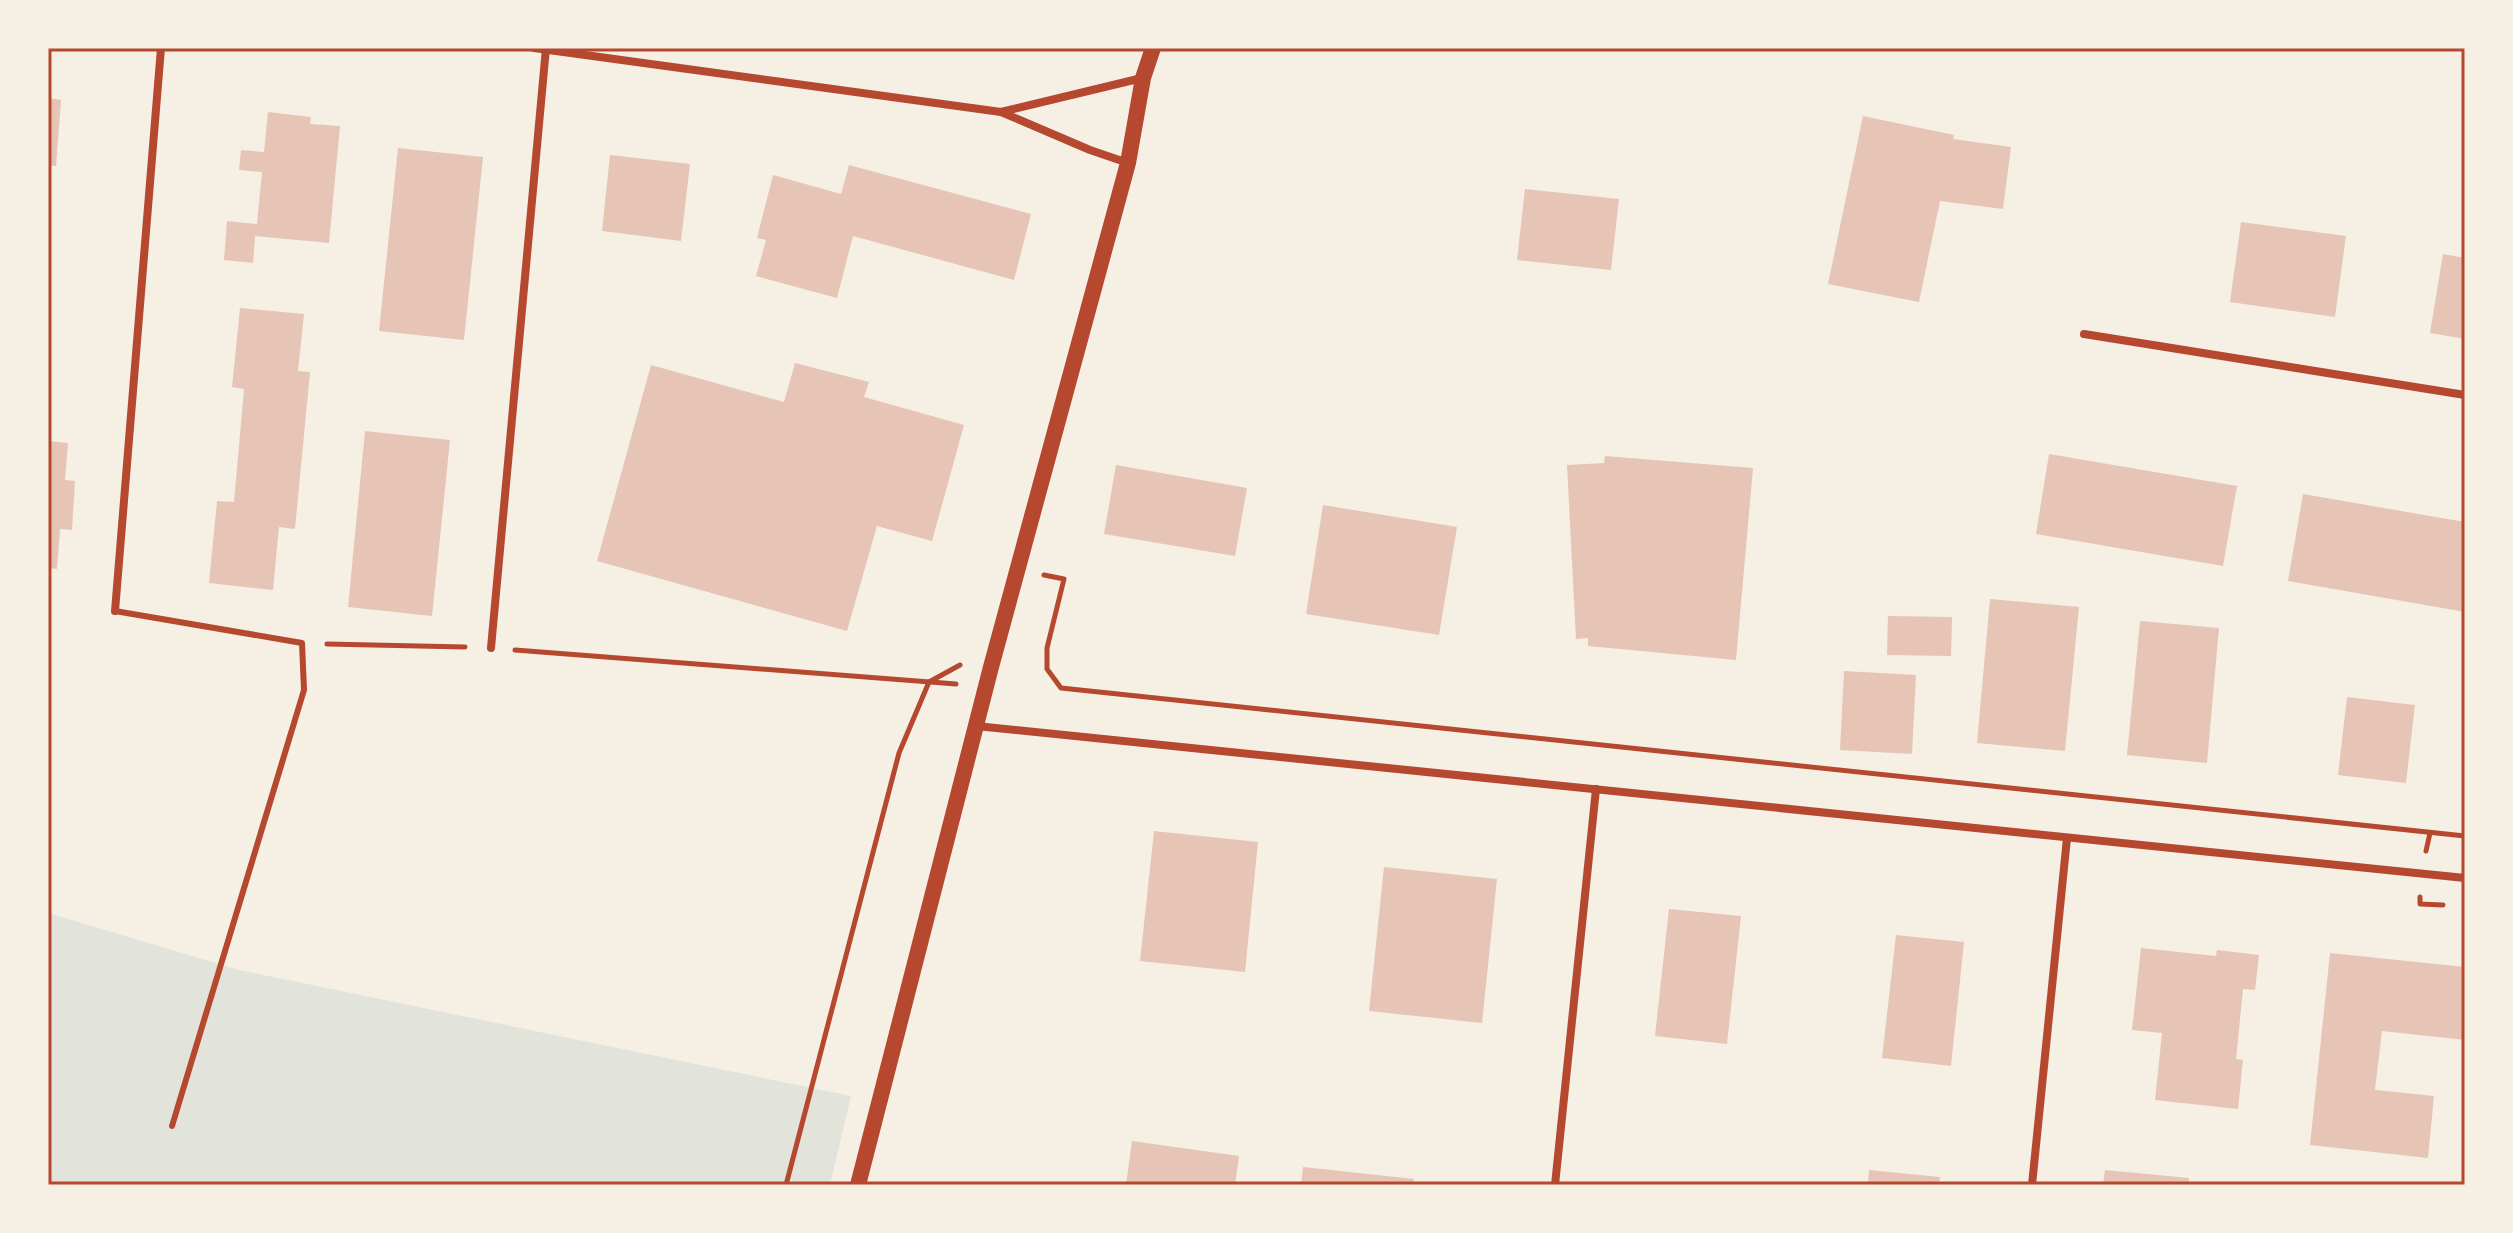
<svg xmlns="http://www.w3.org/2000/svg" width="2513" height="1233" viewBox="0 0 2513 1233" font-family="'IBM Plex Sans',sans-serif">
<style>
.green{fill:#e2e4dc}
.building{fill:#e6c5b7}
.lines{fill:none;stroke-linecap:round;stroke-linejoin:round}
.path{stroke:#b5482f;stroke-width:5}
.service{stroke:#b5482f;stroke-width:6}
.minor{stroke:#b5482f;stroke-width:8}
.secondary{stroke:#b5482f;stroke-width:16}
.neatline{fill:none;stroke:#b5482f;stroke-width:3}
</style>
<rect width="100%" height="100%" fill="#f6efe4"/>
<!-- green -->
<path class="green" d="M 48,913 L 239,970 L 851,1096 L 830,1185 L 48,1185 Z"/>
<!-- building -->
<g class="building">
<path d="M 48,98 L 61,100 L 56,166 L 48,166 Z"/>
<path d="M 268,112 L 311,117 L 310,124 L 340,126 L 329,243 L 255,236 L 253,263 L 224,260 L 227,221 L 257,224 L 262,172 L 239,170 L 241,150 L 264,152 Z"/>
<path d="M 1863,116 L 1954,135 L 1953,139 L 2011,147 L 2003,209 L 1940,201 L 1919,302 L 1828,284 Z"/>
<path d="M 398,148 L 483,157 L 464,340 L 379,331 Z"/>
<path d="M 610,155 L 690,164 L 681,241 L 602,231 Z"/>
<path d="M 849,165 L 1031,214 L 1014,280 L 853,236 L 837,298 L 756,276 L 766,240 L 757,238 L 773,175 L 841,194 Z"/>
<path d="M 1525,189 L 1619,199 L 1611,270 L 1517,260 Z"/>
<path d="M 2241,222 L 2346,236 L 2335,317 L 2230,302 Z"/>
<path d="M 2443,254 L 2465,258 L 2465,339 L 2430,333 Z"/>
<path d="M 240,308 L 304,314 L 298,371 L 310,372 L 295,529 L 279,527 L 273,590 L 209,583 L 217,501 L 234,502 L 244,389 L 232,387 Z"/>
<path d="M 795,363 L 869,382 L 864,397 L 964,425 L 932,541 L 877,526 L 847,631 L 597,561 L 651,365 L 784,402 Z"/>
<path d="M 365,431 L 450,440 L 432,616 L 348,607 Z"/>
<path d="M 48,441 L 68,443 L 65,480 L 75,481 L 72,530 L 60,529 L 57,569 L 48,568 Z"/>
<path d="M 2049,454 L 2237,486 L 2223,566 L 2036,534 Z"/>
<path d="M 1605,456 L 1753,468 L 1736,660 L 1588,646 L 1588,638 L 1576,639 L 1567,465 L 1604,463 Z"/>
<path d="M 1116,465 L 1247,488 L 1235,556 L 1104,534 Z"/>
<path d="M 2303,494 L 2465,522 L 2465,612 L 2288,581 Z"/>
<path d="M 1323,505 L 1457,527 L 1439,635 L 1306,614 Z"/>
<path d="M 1990,599 L 2079,607 L 2065,751 L 1977,743 Z"/>
<path d="M 1888,616 L 1952,617 L 1951,656 L 1887,655 Z"/>
<path d="M 2140,621 L 2219,628 L 2207,763 L 2127,755 Z"/>
<path d="M 1844,671 L 1916,675 L 1912,754 L 1840,750 Z"/>
<path d="M 2347,697 L 2415,705 L 2406,783 L 2338,775 Z"/>
<path d="M 1154,831 L 1258,842 L 1245,972 L 1140,961 Z"/>
<path d="M 1384,867 L 1497,879 L 1482,1023 L 1369,1011 Z"/>
<path d="M 1669,909 L 1741,916 L 1727,1044 L 1655,1036 Z"/>
<path d="M 1896,935 L 1964,942 L 1951,1066 L 1882,1058 Z"/>
<path d="M 2141,948 L 2216,956 L 2217,950 L 2259,955 L 2255,990 L 2243,989 L 2236,1059 L 2243,1060 L 2238,1109 L 2155,1100 L 2162,1033 L 2132,1030 Z"/>
<path d="M 2330,953 L 2465,967 L 2465,1040 L 2382,1031 L 2375,1090 L 2434,1096 L 2428,1158 L 2310,1145 Z"/>
<path d="M 1132,1141 L 1239,1156 L 1235,1185 L 1126,1185 Z"/>
<path d="M 1303,1167 L 1414,1179 L 1413,1185 L 1301,1185 Z"/>
<path d="M 1869,1170 L 1940,1177 L 1939,1185 L 1868,1185 Z"/>
<path d="M 2105,1170 L 2189,1178 L 2188,1185 L 2103,1185 Z"/>
</g>
<g class="lines">
<!-- path -->
<g class="path">
<path d="M 1044,575 L 1064,579 L 1047,648 L 1047,669 L 1061,688 L 2465,836"/>
<path d="M 327,644 L 465,647"/>
<path d="M 515,650 L 956,684"/>
<path d="M 2426,851 L 2430,833"/>
<path d="M 2420,897 L 2420,904 L 2443,905"/>
<path d="M 786,1185 L 899,753 L 929,682 L 960,665"/>
</g>
<!-- service -->
<path class="service" d="M 115,611 L 302,643 L 304,690 L 172,1126"/>
<!-- minor -->
<g class="minor">
<path d="M 534,48 L 1001,112 L 1090,150 L 1128,163"/>
<path d="M 1001,112 L 1142,78"/>
<path d="M 2084,334 L 2465,395"/>
<path d="M 115,611 L 161,48"/>
<path d="M 491,648 L 546,48"/>
<path d="M 976,726 L 2465,878"/>
<path d="M 1555,1185 L 1596,789"/>
<path d="M 2032,1185 L 2067,838"/>
</g>
<!-- secondary -->
<path class="secondary" d="M 858,1185 L 991,667 L 1128,163 L 1143,78 L 1153,48"/>
</g>
<!-- border -->
<rect width="2513" height="1233" fill="none" stroke="#f6efe4" stroke-width="100"/>
<rect x="50" y="50" width="2413" height="1133" class="neatline"/>
</svg>
